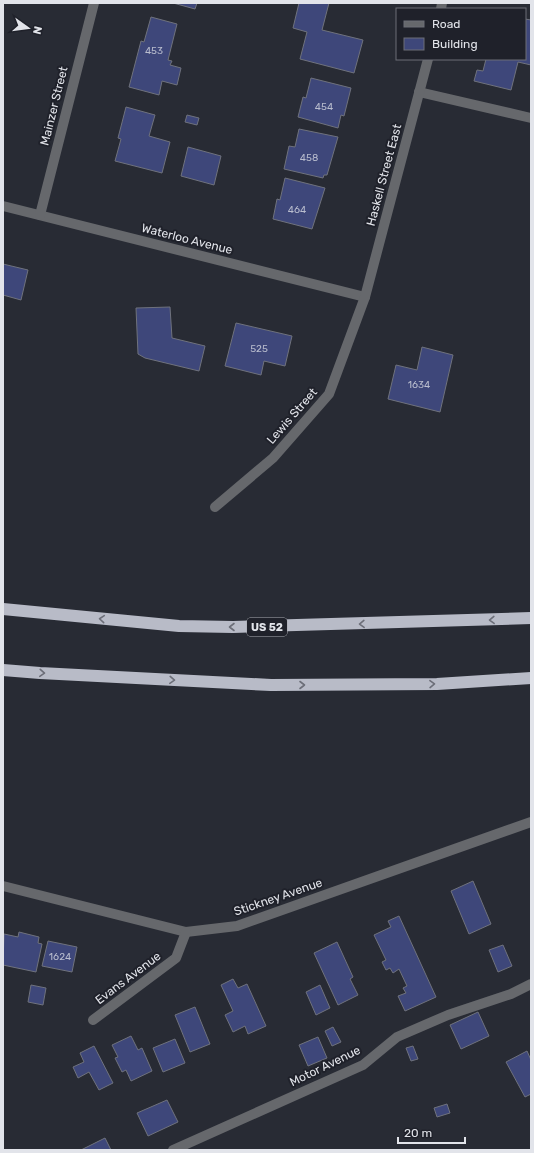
<svg xmlns="http://www.w3.org/2000/svg" width="534" height="1153" viewBox="0 0 534 1153" font-family="Rubik,sans-serif">
<style>
.building{fill:#3e477a;stroke:#6f727d}
.lines{fill:none;stroke-linecap:round;stroke-linejoin:round}
.lane{stroke:#66686c;stroke-width:10}
.street{stroke:#66686c;stroke-width:10}
.highway{stroke:#b8bbc7;stroke-width:12}
.oneway{stroke:#6c6e78}
.labels{text-anchor:middle;dominant-baseline:central;stroke-width:4;stroke-linejoin:round;paint-order:stroke}
.number-label{font-size:10px;fill:#b9bdce}
.shield{fill:#1f212a;stroke:#a8aab0;stroke-width:1}
.shield-label{font-size:11px;font-weight:bold;fill:#e2e4ea}
.street-label{font-size:12px;fill:#e2e4ea;stroke:#1f212a}
</style>
<rect width="100%" height="100%" fill="#282b34"/>
<!-- building -->
<g class="building">
<path d="M 173,3 L 197,3 L 195,9 Z"/>
<path d="M 299,3 L 329,3 L 322,30 L 363,40 L 354,73 L 300,59 L 307,32 L 293,28 Z"/>
<path d="M 151,17 L 177,24 L 168,60 L 172,61 L 170,65 L 181,68 L 177,85 L 162,81 L 159,95 L 129,87 L 141,41 L 144,42 Z"/>
<path d="M 525,19 L 531,20 L 531,65 L 518,62 L 511,90 L 474,81 L 477,70 L 483,71 L 486,59 L 525,59 Z"/>
<path d="M 311,78 L 351,88 L 344,116 L 341,115 L 338,128 L 298,117 L 303,97 L 306,98 Z"/>
<path d="M 126,107 L 155,115 L 149,136 L 170,142 L 162,173 L 115,161 L 121,139 L 118,138 Z"/>
<path d="M 187,115 L 199,118 L 197,125 L 185,122 Z"/>
<path d="M 299,129 L 338,137 L 327,175 L 324,175 L 323,178 L 284,169 L 289,146 L 295,147 Z"/>
<path d="M 188,147 L 221,156 L 214,185 L 181,176 Z"/>
<path d="M 285,178 L 325,188 L 312,229 L 273,219 L 277,199 L 280,200 Z"/>
<path d="M 3,264 L 28,270 L 21,300 L 3,295 Z"/>
<path d="M 170,307 L 172,338 L 205,346 L 199,371 L 145,358 L 138,354 L 136,308 Z"/>
<path d="M 236,323 L 292,336 L 285,366 L 264,361 L 261,375 L 225,366 Z"/>
<path d="M 422,347 L 453,355 L 440,412 L 388,399 L 396,365 L 417,370 Z"/>
<path d="M 473,881 L 491,924 L 469,934 L 451,891 Z"/>
<path d="M 399,916 L 436,997 L 405,1011 L 398,996 L 406,993 L 403,988 L 407,986 L 399,969 L 393,973 L 390,968 L 386,970 L 382,962 L 386,960 L 374,935 L 391,927 L 388,921 Z"/>
<path d="M 19,932 L 39,937 L 38,943 L 42,944 L 36,972 L 3,965 L 4,934 L 18,937 Z"/>
<path d="M 48,941 L 77,947 L 72,972 L 42,966 Z"/>
<path d="M 337,942 L 353,977 L 350,979 L 358,995 L 338,1005 L 314,953 Z"/>
<path d="M 503,945 L 512,966 L 498,972 L 489,950 Z"/>
<path d="M 233,979 L 238,988 L 247,984 L 266,1026 L 248,1034 L 245,1026 L 233,1032 L 225,1015 L 233,1011 L 221,985 Z"/>
<path d="M 31,985 L 46,988 L 43,1005 L 28,1002 Z"/>
<path d="M 320,985 L 330,1008 L 316,1015 L 306,992 Z"/>
<path d="M 195,1007 L 210,1044 L 190,1052 L 175,1015 Z"/>
<path d="M 478,1012 L 489,1036 L 461,1049 L 450,1025 Z"/>
<path d="M 333,1027 L 341,1042 L 332,1046 L 325,1031 Z"/>
<path d="M 131,1036 L 138,1050 L 142,1048 L 152,1071 L 131,1081 L 126,1070 L 122,1072 L 115,1058 L 118,1057 L 112,1045 Z"/>
<path d="M 318,1037 L 327,1058 L 308,1066 L 299,1045 Z"/>
<path d="M 175,1039 L 185,1063 L 163,1072 L 153,1048 Z"/>
<path d="M 94,1046 L 113,1083 L 99,1090 L 89,1072 L 78,1078 L 73,1067 L 84,1062 L 80,1053 Z"/>
<path d="M 413,1046 L 418,1059 L 411,1061 L 406,1048 Z"/>
<path d="M 527,1051 L 531,1060 L 531,1094 L 525,1097 L 506,1062 Z"/>
<path d="M 167,1100 L 178,1122 L 148,1136 L 137,1113 Z"/>
<path d="M 447,1104 L 450,1113 L 437,1117 L 434,1108 Z"/>
<path d="M 105,1138 L 111,1150 L 81,1150 Z"/>
</g>
<g class="lines">
<!-- lane -->
<path class="lane" d="M 419,92 L 531,118"/>
<!-- street -->
<g class="street">
<path d="M 441,9 L 442,3"/>
<path d="M 3,206 L 365,297"/>
<path d="M 40,215 L 94,3"/>
<path d="M 215,507 L 273,458 L 329,394 L 365,297 L 428,59"/>
<path d="M 3,886 L 186,932 L 237,926 L 531,822"/>
<path d="M 93,1020 L 176,958 L 186,932"/>
<path d="M 173,1150 L 363,1065 L 397,1037 L 448,1015 L 511,994 L 531,984"/>
</g>
<!-- highway -->
<g class="highway">
<path d="M 3,609 L 179,626 L 233,627 L 531,618"/>
<path d="M 3,670 L 40,673 L 271,685 L 437,684 L 531,678"/>
</g>
</g>
<!-- one-way arrows -->
<defs><path id="oneway-chevron" d="M-2-3.5L2.5 0L-2 3.5" fill="none" stroke-width="1.6" stroke-linecap="round" stroke-linejoin="round"/></defs>
<g class="oneway">
<use href="#oneway-chevron" transform="translate(102 619) rotate(-175)"/>
<use href="#oneway-chevron" transform="translate(492 620) rotate(178)"/>
<use href="#oneway-chevron" transform="translate(362 624) rotate(178)"/>
<use href="#oneway-chevron" transform="translate(232 627) rotate(-180)"/>
<use href="#oneway-chevron" transform="translate(42 673) rotate(4)"/>
<use href="#oneway-chevron" transform="translate(172 680) rotate(3)"/>
<use href="#oneway-chevron" transform="translate(432 684) rotate(-1)"/>
<use href="#oneway-chevron" transform="translate(302 685)"/>
</g>
<g class="labels">
<!-- number labels -->
<g class="number-label">
<text x="154" y="51">453</text>
<text x="324" y="107">454</text>
<text x="309" y="158">458</text>
<text x="297" y="210">464</text>
<text x="259" y="349">525</text>
<text x="419" y="385">1634</text>
<text x="60" y="957">1624</text>
</g>
<!-- shield labels -->
<rect class="shield" x="247" y="618" width="40" height="18" rx="3"/>
<g class="shield-label">
<text x="267" y="627">US 52</text>
</g>
<!-- street labels -->
<g class="street-label">
<text transform="translate(54 106) rotate(-76)">Mainzer Street</text>
<text transform="translate(384 175) rotate(-75)">Haskell Street East</text>
<text transform="translate(187 239) rotate(14)">Waterloo Avenue</text>
<text transform="translate(292 416) rotate(-49)">Lewis Street</text>
<text transform="translate(278 897) rotate(-19)">Stickney Avenue</text>
<text transform="translate(128 978) rotate(-37)">Evans Avenue</text>
<text transform="translate(325 1066) rotate(-26)">Motor Avenue</text>
</g>
</g>
<!-- border -->
<rect width="534" height="1153" fill="none" stroke="#e2e4ea" stroke-width="8"/>
<!-- legend -->
<rect x="396" y="8" width="130" height="52" fill="#1f212a" stroke="#6d6f77"/>
<rect x="404" y="21" width="20" height="6" fill="#66686c" stroke="#6d6f77"/>
<text x="432" y="28" font-size="12" fill="#e2e4ea">Road</text>
<rect x="404" y="38" width="20" height="12" fill="#3e477a" stroke="#6d6f77"/>
<text x="432" y="48" font-size="12" fill="#e2e4ea">Building</text>
<!-- north arrow -->
<g transform="translate(28 28) rotate(104)" stroke="#1f212a" stroke-width="3" paint-order="stroke">
<path d="M0-3L7 15L0 10L-7 15Z" fill="#e2e4ea"/>
<text y="-6" font-size="11" font-weight="bold" text-anchor="middle" fill="#e2e4ea">N</text>
</g>
<!-- scale -->
<path d="M398 1137v6h67v-6" fill="none" stroke="#e2e4ea" stroke-width="2"/>
<text x="404" y="1137" font-size="12" fill="#e2e4ea" stroke="#1f212a" stroke-width="3" paint-order="stroke">20 m</text>
</svg>
